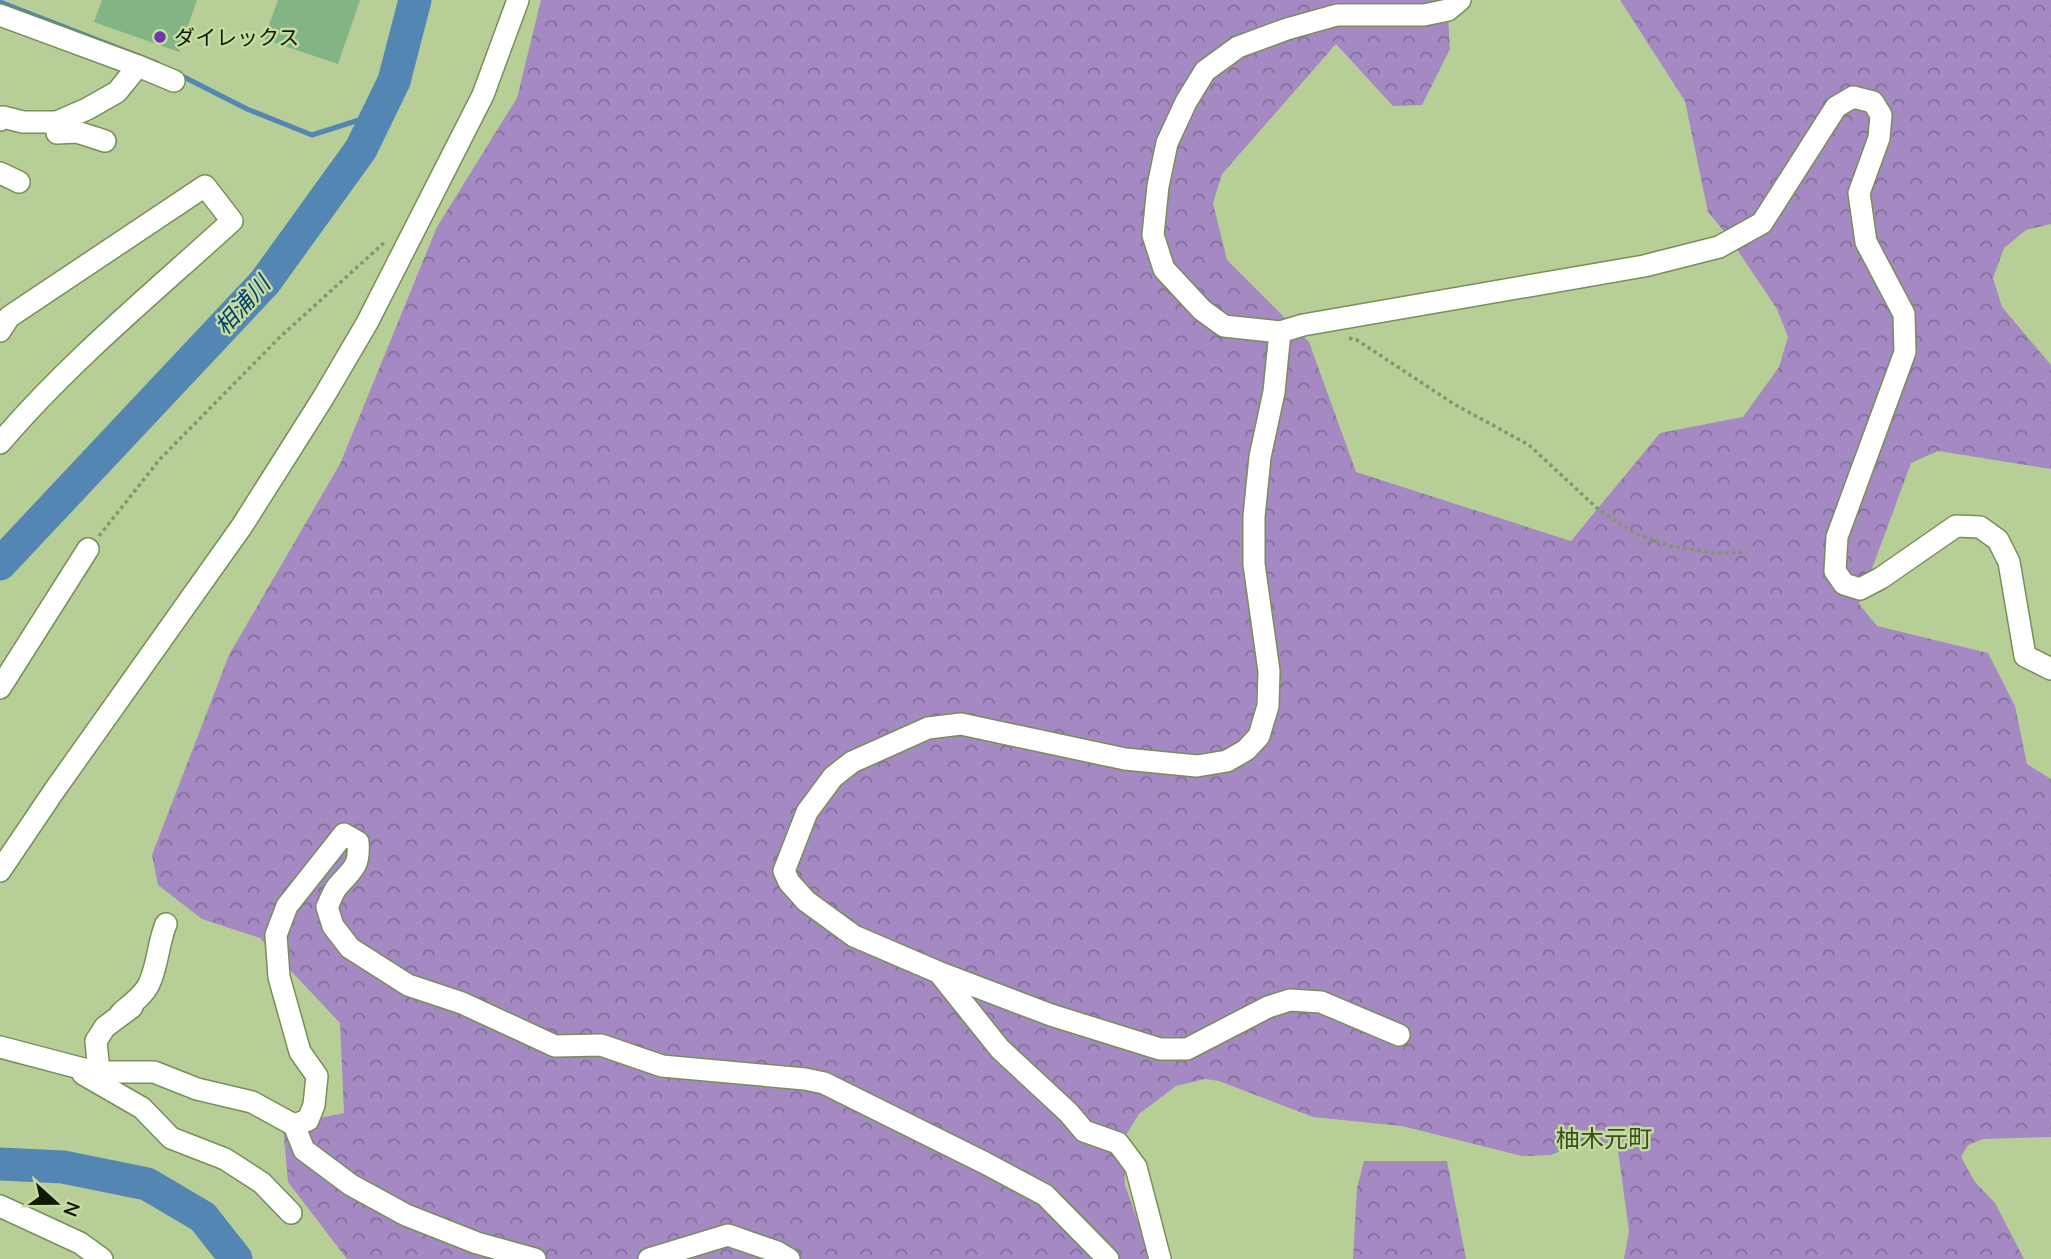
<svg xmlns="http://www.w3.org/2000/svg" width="2051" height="1259" viewBox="0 0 2051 1259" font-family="Mulish,'Noto Sans JP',sans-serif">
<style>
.forest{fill:url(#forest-crowns)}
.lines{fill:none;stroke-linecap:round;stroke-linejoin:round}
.stream{stroke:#5386b2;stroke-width:5}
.river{stroke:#5386b2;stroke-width:33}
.building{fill:#82b485}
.minor-casing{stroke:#798e58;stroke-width:24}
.path{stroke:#85976a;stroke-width:3.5;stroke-dasharray:3.5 3.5;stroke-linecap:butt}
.minor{stroke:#fff;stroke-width:21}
.poi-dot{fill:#7635aa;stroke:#c4dba2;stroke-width:2.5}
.labels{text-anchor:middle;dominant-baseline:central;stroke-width:5;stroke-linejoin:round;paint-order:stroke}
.poi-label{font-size:21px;fill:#111904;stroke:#c4dba2;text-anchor:start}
.water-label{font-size:23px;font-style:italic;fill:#003f6a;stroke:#c4dba2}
.quarter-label{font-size:24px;fill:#3c4f1a;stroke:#c4dba2}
</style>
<defs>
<pattern id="forest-crowns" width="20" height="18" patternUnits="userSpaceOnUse" patternTransform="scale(1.75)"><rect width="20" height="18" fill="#a489c2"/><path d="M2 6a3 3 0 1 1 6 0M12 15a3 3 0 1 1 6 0" fill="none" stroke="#846f9b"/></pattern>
</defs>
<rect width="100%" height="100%" fill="#b7ce96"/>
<!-- forest -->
<g class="forest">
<path d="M 541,0 L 1447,0 L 1450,49 L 1422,105 L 1393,106 L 1336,44 L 1222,174 L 1213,203 L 1227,260 L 1309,342 L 1356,472 L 1571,541 L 1660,433 L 1743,417 L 1779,367 L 1788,337 L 1777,309 L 1728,236 L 1708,212 L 1685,101 L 1620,0 L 2051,0 L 2051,224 L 2026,230 L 2004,248 L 1993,278 L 2002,307 L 2051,365 L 2051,469 L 1938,451 L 1911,463 L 1859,604 L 1877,626 L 1988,653 L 2015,706 L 2027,764 L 2051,779 L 2051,1137 L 1983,1139 L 1968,1145 L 1961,1157 L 1975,1182 L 1995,1203 L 2024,1259 L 1624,1259 L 1629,1231 L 1617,1143 L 1577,1144 L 1551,1155 L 1522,1156 L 1402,1126 L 1313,1117 L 1219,1081 L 1205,1079 L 1176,1086 L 1139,1114 L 1123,1140 L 1125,1185 L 1151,1259 L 347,1259 L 288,1182 L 283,1125 L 344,1113 L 340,1023 L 260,938 L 202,919 L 158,885 L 152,855 L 229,655 L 340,464 L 437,227 L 517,98 Z"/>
<path d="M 1364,1161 L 1447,1161 L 1466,1259 L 1353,1259 L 1357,1188 Z"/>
</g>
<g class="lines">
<!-- stream -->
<g class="stream">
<path d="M 0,2 L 157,63"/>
<path d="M 178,74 L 247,109 L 312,135 L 378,114"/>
</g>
<!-- river -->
<g class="river">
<path d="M 0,564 L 265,282 L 361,149 L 394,81 L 415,0"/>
<path d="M 0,1164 L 63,1167 L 147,1184 L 203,1217 L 236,1259"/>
</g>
</g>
<!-- building -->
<g class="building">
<path d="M 102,0 L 197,0 L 179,52 L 94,22 Z"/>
<path d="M 278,0 L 360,0 L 338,64 L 264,39 Z"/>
</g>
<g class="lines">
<defs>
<g id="minor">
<path d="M 1460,0 L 1448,10 L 1424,15 L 1337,15 L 1287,29 L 1238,47 L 1205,71 L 1186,102 L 1167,143 L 1158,186 L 1153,235 L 1164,269 L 1202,310 L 1224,326 L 1280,332 L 1303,325 L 1644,266 L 1719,247 L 1762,223 L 1836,107 L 1853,97 L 1873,102 L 1881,115 L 1879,138 L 1859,193 L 1866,242 L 1904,314 L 1905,352 L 1837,537 L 1835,571 L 1844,584 L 1860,589 L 1881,578 L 1956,526 L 1980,527 L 1998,540 L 2009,562 L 2025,656 L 2051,669"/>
<path d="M 0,15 L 138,66"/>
<path d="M 0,120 L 3,117 L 23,122 L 57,122 L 87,109 L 117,92 L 138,66 L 174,81"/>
<path d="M 57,122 L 57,133 L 77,132 L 105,141"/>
<path d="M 0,173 L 19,182"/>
<path d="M 0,331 L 9,317 L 205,186 L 232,221 C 153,293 69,362 0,443"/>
<path d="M 1280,332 L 1274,392 L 1260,457 L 1254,517 L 1254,564 L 1269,671 L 1268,706 L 1259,736 L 1246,750 L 1227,761 L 1197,766 L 1125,759 L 961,724 L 928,728 L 852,762 L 833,777 L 807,812 L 784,871 L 789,882 L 806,901 L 854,936 L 938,972 L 1051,1015 L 1160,1049 L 1187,1049 L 1268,1007 L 1290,1000 L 1321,1002 L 1399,1035"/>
<path d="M 0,688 L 88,549"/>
<path d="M 0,871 L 54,791 L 242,526 L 323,398 L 367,323 L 483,95 L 518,0"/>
<path d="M 940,974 L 1000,1049 L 1069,1113 L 1084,1131 L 1118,1143 L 1136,1167 L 1160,1259"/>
<path d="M 121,1013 C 130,1005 144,995 149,984 C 158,965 158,943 166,924"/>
<path d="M 0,1047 L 95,1072 L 154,1072 L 197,1089 L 252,1102 L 294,1125 L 304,1150 L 351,1185 L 406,1215 L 477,1243 L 535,1259"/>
<path d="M 99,1072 L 96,1041 L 105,1027 L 132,1007"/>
<path d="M 83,1074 L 142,1108 L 171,1138 L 225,1159 L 262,1183 L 291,1213"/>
<path d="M 294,1125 L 308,1120 L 314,1105 L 317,1076 L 300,1052 L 279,977 L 276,935 L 287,906 L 344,834 L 358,842 C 360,868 352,869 337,887 C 333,892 330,901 327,907 L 333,926 L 350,948 L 408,985 L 462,1003 L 555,1046 L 601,1045 L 662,1066 L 805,1079 L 824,1083 L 985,1163 L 1045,1195 L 1108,1259"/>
<path d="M 0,1206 L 80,1243 L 102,1259"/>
<path d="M 649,1259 L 728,1235 L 777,1252 L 789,1259"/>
</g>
</defs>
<!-- minor casing -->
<use href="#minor" class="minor-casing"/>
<!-- path -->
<g class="path">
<path d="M 1349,338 L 1357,340 L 1454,404 L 1529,445 L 1599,510 L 1636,534 L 1671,546 L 1715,553 L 1747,552"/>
<path d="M 99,536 L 160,459 L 280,337 L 386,241"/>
</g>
<!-- minor -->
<use href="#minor" class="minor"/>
</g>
<!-- markers -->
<circle class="poi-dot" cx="160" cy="37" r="7"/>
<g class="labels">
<!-- poi labels -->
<g class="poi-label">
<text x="174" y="37">ダイレックス</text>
</g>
<!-- water labels -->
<g class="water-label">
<text transform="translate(242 305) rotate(-48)">相浦川</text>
</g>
<!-- quarter labels -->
<g class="quarter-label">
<text x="1604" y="1138">柚木元町</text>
</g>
</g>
<!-- north arrow -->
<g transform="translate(56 1203) rotate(111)" stroke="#c4dba2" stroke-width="5" paint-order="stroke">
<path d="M0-5L12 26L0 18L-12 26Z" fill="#111904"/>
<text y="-10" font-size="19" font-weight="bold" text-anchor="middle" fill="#111904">N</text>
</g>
</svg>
